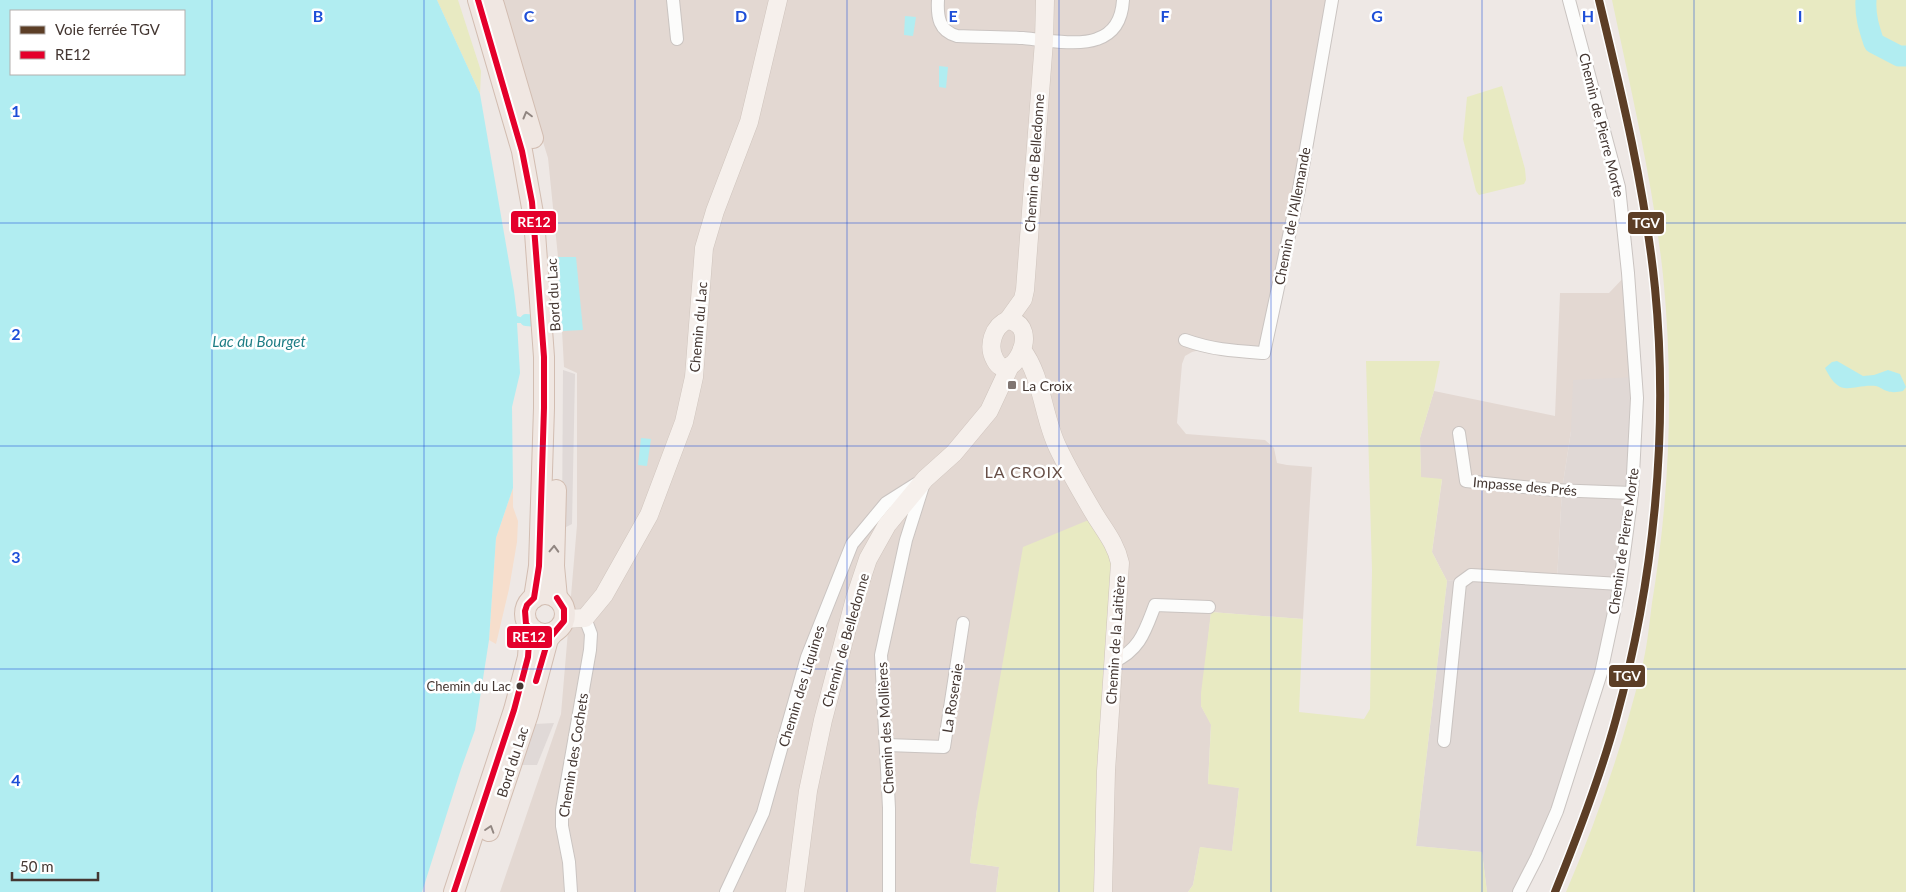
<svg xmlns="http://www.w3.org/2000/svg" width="1906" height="892" viewBox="0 0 1906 892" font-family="Lato,sans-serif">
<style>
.residential{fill:#e3d8d2}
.industrial{fill:#e0d8d5}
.green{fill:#e8eac2}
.sand{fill:#f6decc}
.parking{fill:#e0d9d7}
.water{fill:#b1edf1;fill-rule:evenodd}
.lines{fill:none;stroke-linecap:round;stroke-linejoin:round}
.canal{stroke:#b1edf1;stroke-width:12}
.river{stroke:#b1edf1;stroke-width:21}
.street-casing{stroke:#cac4c1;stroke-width:14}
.secondary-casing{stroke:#cfc4bd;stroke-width:19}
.primary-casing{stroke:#d2bdb1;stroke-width:22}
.street{stroke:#fcfcfb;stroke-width:12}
.secondary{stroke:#f6f0ec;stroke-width:18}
.primary{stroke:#f0e7e2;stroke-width:20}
.bus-1-casing{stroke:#fff;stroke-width:10}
.bus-1{stroke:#e4002b;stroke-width:6}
.rail-1-casing{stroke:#fff;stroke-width:11}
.rail-1{stroke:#5c3e26;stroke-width:8}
.oneway{stroke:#918681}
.grid{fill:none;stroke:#1d4ed8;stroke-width:1;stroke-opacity:0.55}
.poi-dot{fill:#807571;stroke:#fff;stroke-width:2}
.bus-dot{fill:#443732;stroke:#fff;stroke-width:2}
.labels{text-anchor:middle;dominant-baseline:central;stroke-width:5;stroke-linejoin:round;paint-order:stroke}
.bus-label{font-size:13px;fill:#443732;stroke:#fff;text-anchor:end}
.street-label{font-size:14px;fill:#443732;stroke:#fff}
.poi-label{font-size:14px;fill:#443732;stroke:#fff;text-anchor:start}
.water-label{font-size:15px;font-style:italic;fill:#1e7d85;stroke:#fff}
.quarter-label{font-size:16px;letter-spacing:1px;fill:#685048;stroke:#fff}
.grid-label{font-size:16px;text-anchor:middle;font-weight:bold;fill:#1d4ed8;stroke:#fff;stroke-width:5;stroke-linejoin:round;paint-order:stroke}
.line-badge{stroke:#fff;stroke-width:2}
.badge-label{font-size:14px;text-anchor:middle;font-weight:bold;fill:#fff}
</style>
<rect width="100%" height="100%" fill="#eee8e5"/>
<!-- residential -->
<g class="residential">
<path d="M 499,0 L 1332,0 L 1264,353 L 1207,348 L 1192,352 L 1185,356 L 1182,364 L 1177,423 L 1186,434 L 1265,440 L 1274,448 L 1277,463 L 1287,465 L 1312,467 L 1303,619 L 1211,612 L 1201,706 L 1211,724 L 1208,783 L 1239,788 L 1232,852 L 1200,847 L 1193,885 L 1188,892 L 1102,892 L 977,809 L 970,863 L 999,867 L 996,892 L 500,892 L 561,714 L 577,525 L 577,373 L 564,367 L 558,257 L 548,158 Z"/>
<path d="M 1628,273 L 1636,377 L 1571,431 L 1562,490 L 1557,580 L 1485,575 L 1447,581 L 1432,552 L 1442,480 L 1421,478 L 1420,438 L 1434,391 L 1555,416 L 1560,293 L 1609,293 Z"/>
</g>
<!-- industrial -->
<path class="industrial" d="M 1636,377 L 1620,584 L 1581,738 L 1519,892 L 1487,892 L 1482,852 L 1416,846 L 1447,581 L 1485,575 L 1557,580 L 1562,490 L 1571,431 L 1573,380 Z"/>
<!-- green -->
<g class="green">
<path d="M 437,0 L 458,0 L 481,71 L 480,94 Z"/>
<path d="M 1612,0 L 1906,0 L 1906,892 L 1566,892 C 1597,820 1622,747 1641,671 C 1647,649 1649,626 1652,603 C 1670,494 1674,385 1663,275 C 1653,182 1631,91 1612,0 Z"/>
<path d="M 1502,86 L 1525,169 L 1526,180 L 1524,184 L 1479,195 L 1476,191 L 1463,139 L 1467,97 Z"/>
<path d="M 1366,361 L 1440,361 L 1434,391 L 1420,438 L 1421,477 L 1442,479 L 1432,552 L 1447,581 L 1416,846 L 1482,852 L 1487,892 L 1188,892 L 1193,885 L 1200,847 L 1232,851 L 1239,788 L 1208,784 L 1211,725 L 1201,706 L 1201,693 L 1211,612 L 1303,619 L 1299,712 L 1364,719 L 1370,709 L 1372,570 Z"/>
<path d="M 1096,517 L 1117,551 L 1102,892 L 996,892 L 999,867 L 970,863 L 977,809 L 1023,547 Z"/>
</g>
<!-- sand -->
<path class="sand" d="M 513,488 L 513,507 L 518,521 L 517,542 L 509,589 L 496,644 L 489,640 L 496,538 Z"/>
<!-- parking -->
<g class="parking">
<path d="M 563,370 L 575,374 L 572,524 L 562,529 Z"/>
<path d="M 554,723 L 537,765 L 519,765 L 535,724 Z"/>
</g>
<!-- water -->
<g class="water">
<path d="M 0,0 L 437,0 L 480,94 L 514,291 L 517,316 L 526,319 L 526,323 L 517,323 L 520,373 L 512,407 L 513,488 L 496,538 L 489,640 L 475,730 L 461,769 L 422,892 L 0,892 ZM 11,11 L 184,11 L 184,74 L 11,74 Z"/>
<path d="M 905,16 L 916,17 L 913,36 L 904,35 Z"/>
<path d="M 939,66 L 948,67 L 946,88 L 939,87 Z"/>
<path d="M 558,257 L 576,257 L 583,330 L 562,331 Z"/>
<path d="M 1837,361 L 1863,376 L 1874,375 L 1888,370 L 1900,374 L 1906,387 L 1903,391 C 1898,392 1892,393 1887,391 C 1883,390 1880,387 1876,386 C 1850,384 1841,400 1825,368 L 1832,362 Z"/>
<path d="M 641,438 L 651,439 L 647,466 L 638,465 Z"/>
</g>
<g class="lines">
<!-- canal -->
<path class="canal" d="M 526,320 L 562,323"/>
<!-- river -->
<path class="river" d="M 1866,0 C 1865,16 1869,28 1874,43 L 1899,56 L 1906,56"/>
<defs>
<g id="street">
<path d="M 673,0 L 677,39"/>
<path d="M 938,0 C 937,17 939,31 957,36 C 979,37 1001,37 1023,38 C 1043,40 1079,46 1097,39 C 1115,33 1122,18 1123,0"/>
<path d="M 1185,340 C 1213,350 1235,351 1264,353 L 1299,189 L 1332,0"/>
<path d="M 1459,433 L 1466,481 L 1553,490 L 1632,493"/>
<path d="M 1113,662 C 1140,650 1145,631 1155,605 L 1209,607"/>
<path d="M 1444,741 L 1460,583 L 1471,575 L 1620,584"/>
<path d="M 887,745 L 944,747 L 963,623"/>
<path d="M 571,892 L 569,862 L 562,826 L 562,810 L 590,650 L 591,634 L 585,618"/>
<path d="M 726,892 L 763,813 L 807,657 L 852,544 L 886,503 L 916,484"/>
<path d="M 889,892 L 889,808 L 881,655 L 906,540 L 923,486"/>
<path d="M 1519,892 L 1537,857 L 1557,811 L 1601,673 L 1620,584 L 1632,493 L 1637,398 L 1628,273 L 1619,187 L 1569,0"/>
</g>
<g id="secondary">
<path d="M 1008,320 L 1023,299 L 1025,290 L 1044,41 L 1045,0"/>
<path d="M 1008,320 C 1044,325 1010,389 995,360 C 987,346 993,326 1008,320 Z"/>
<path d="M 1022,350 C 1042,375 1043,418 1058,448 C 1069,471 1082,493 1095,515 C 1105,531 1116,544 1120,563 L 1106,771 L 1103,892"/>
<path d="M 565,619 L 585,618 L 604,595 L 649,515 L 684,422 L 694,377 L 704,248 L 715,211 L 749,122 L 778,0"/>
<path d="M 795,892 L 808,791 L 823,720 L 855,598 L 868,559 L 887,525 L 925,479 L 954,453 L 989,411 L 1010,366"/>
</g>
<g id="primary">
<path d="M 478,0 L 522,151 L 534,219 L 544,357 L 544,408 L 539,566 L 534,598"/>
<path d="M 494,5 L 533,138"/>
<path d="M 556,490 L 554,566 L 557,598"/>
<circle cx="545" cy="614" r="20"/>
<path d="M 489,831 L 528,714 L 548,639 L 553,633"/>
<path d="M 454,892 L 514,710 L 528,657 L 530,628"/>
</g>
</defs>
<!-- street casing -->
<use href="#street" class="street-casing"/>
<!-- secondary casing -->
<use href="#secondary" class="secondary-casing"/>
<!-- primary casing -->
<use href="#primary" class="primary-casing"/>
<!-- street -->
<use href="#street" class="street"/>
<!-- secondary -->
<use href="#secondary" class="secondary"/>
<!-- primary -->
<use href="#primary" class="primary"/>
<defs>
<g id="bus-1">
<path d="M 536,681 L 548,640 L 564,621 L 564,609 L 557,598"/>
<path d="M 454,892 L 514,710 L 528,657 L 530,628 L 526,624 L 525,611 L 527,605 L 534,598 L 539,566 L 544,408 L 544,357 L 534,227 L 532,202 L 522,151 L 478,0"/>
</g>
</defs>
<!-- bus-1 casing -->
<use href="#bus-1" class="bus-1-casing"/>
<!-- bus-1 -->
<use href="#bus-1" class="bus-1"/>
<defs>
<path id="rail-1" d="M 1555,892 C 1578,835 1600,778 1616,719 C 1654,581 1669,431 1655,288 C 1645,190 1622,95 1599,0"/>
</defs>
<!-- rail-1 casing -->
<use href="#rail-1" class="rail-1-casing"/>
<!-- rail-1 -->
<use href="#rail-1" class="rail-1"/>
</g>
<!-- one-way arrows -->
<defs><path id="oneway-chevron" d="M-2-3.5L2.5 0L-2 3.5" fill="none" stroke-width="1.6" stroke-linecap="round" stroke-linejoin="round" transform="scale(1.25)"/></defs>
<g class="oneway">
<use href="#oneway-chevron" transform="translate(527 115) rotate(-105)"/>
<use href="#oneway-chevron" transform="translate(554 549) rotate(-88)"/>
<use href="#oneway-chevron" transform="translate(490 829) rotate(-72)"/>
</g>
<!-- grid -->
<path class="grid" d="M 212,0 L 212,892M 424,0 L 424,892M 635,0 L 635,892M 847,0 L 847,892M 1059,0 L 1059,892M 1271,0 L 1271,892M 1482,0 L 1482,892M 1694,0 L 1694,892M 0,223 L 1906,223M 0,446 L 1906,446M 0,669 L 1906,669"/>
<!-- markers -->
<rect class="poi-dot" x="1007" y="380" width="10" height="10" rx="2.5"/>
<circle class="bus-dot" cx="520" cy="686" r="4.5"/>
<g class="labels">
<!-- bus labels -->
<g class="bus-label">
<text x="511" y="686">Chemin du Lac</text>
</g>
<!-- street labels -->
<g class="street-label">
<text transform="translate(1602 125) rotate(76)">Chemin de Pierre Morte</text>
<text transform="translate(1034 163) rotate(-86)">Chemin de Belledonne</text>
<text transform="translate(1292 216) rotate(-79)">Chemin de l'Allemande</text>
<text transform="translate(553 295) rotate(-93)">Bord du Lac</text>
<text transform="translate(698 327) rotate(-85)">Chemin du Lac</text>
<text transform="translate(1525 486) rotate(5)">Impasse des Prés</text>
<text transform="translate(1623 541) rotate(-82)">Chemin de Pierre Morte</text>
<text transform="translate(845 640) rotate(-74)">Chemin de Belledonne</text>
<text transform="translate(1115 640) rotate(-86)">Chemin de la Laitière</text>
<text transform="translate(801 686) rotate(-73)">Chemin des Liquines</text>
<text transform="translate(952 698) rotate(-81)">La Roseraie</text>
<text transform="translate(885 728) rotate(-93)">Chemin des Mollières</text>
<text transform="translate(573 755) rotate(-81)">Chemin des Cochets</text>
<text transform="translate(512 762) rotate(-72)">Bord du Lac</text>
</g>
<!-- poi labels -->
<g class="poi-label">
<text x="1022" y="385">La Croix</text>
</g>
<!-- water labels -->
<g class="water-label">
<text x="259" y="341">Lac du Bourget</text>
</g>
<!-- quarter labels -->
<g class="quarter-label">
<text x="1024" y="471">LA CROIX</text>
</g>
</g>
<g class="grid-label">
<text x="318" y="22">B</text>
<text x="529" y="22">C</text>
<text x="741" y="22">D</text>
<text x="953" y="22">E</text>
<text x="1165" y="22">F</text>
<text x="1377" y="22">G</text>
<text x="1588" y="22">H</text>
<text x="1800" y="22">I</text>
<text x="16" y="117">1</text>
<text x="16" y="340">2</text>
<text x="16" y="563">3</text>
<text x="16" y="786">4</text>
</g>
<g class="line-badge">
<rect x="510" y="210" width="47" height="24" rx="5" fill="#e4002b"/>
<rect x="1627" y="211" width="38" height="24" rx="5" fill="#5c3e26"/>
<rect x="506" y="625" width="47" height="24" rx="5" fill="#e4002b"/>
<rect x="1608" y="664" width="38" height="24" rx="5" fill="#5c3e26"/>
</g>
<g class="badge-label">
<text x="534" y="227">RE12</text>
<text x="1646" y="228">TGV</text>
<text x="529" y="642">RE12</text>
<text x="1627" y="681">TGV</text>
</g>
<!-- legend -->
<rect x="10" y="10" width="175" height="65" fill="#ffffff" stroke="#b4afad"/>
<rect x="20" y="26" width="25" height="8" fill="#5c3e26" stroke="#b4afad"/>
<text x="55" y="35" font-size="15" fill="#443732">Voie ferrée TGV</text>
<rect x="20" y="51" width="25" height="8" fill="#e4002b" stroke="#b4afad"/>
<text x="55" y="60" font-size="15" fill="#443732">RE12</text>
<!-- scale -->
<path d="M12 872v8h86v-8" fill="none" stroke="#443732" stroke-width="2.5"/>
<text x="20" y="872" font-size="15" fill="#443732" stroke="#ffffff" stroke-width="4" paint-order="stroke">50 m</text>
</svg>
